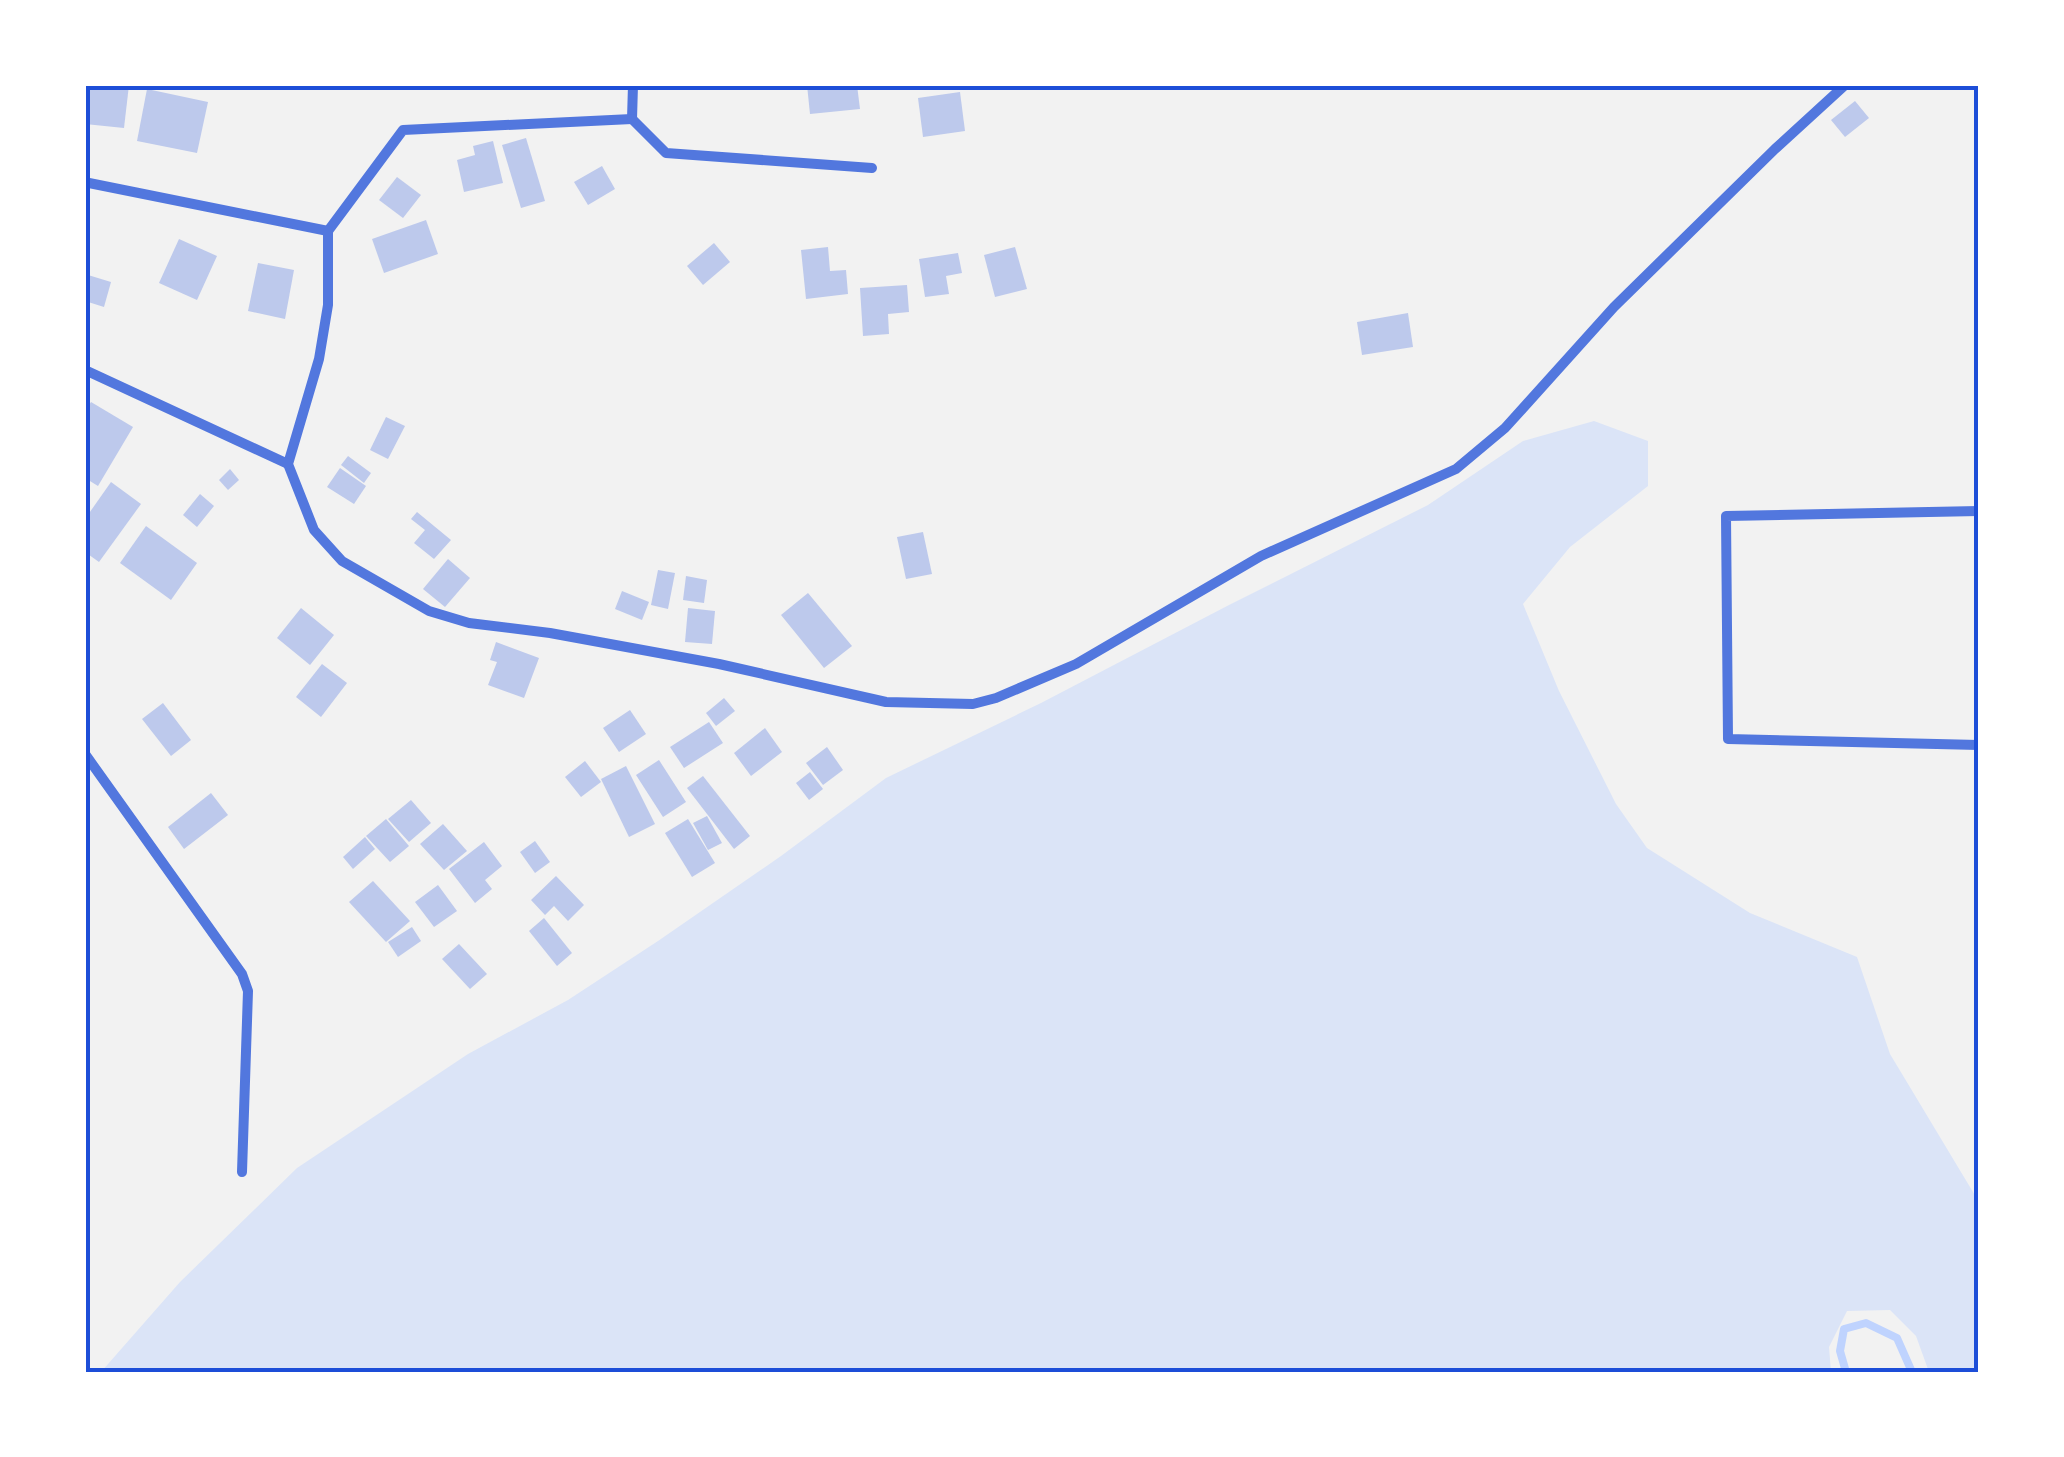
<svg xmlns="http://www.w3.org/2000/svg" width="2064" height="1457" viewBox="0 0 2064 1457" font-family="'Fira Sans Condensed',sans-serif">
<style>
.green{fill:#dbe4f7}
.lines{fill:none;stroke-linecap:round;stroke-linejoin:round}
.stream{stroke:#bfd3fe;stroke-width:8}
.building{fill:#bdc9ec}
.minor{stroke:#5277de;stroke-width:10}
.neatline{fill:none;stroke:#1d4ed8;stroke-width:4}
</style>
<rect width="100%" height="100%" fill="#f2f2f2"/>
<!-- green -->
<path class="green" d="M 1594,421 L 1648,441 L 1648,486 L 1570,547 L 1523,604 L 1559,691 L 1616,804 L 1647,848 L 1750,913 L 1857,957 L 1890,1054 L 1979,1202 L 1979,1372 L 1929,1372 L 1916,1336 L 1890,1310 L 1847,1311 L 1829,1347 L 1831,1372 L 101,1372 L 180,1282 L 297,1168 L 468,1054 L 568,1000 L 658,941 L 781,856 L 886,778 L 1041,703 L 1229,605 L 1428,505 L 1523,441 Z"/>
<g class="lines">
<!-- stream -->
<path class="stream" d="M 1846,1372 L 1840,1351 L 1844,1329 L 1866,1323 L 1897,1338 L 1912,1372"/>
</g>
<!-- building -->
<g class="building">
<path d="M 85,85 L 129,85 L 124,128 L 85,124 Z"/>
<path d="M 807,85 L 857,85 L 860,109 L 810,114 Z"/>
<path d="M 147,89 L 208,102 L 197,153 L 137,141 Z"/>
<path d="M 960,92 L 965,131 L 923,137 L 918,98 Z"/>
<path d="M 1855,101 L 1869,118 L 1845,137 L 1831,120 Z"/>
<path d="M 526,138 L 545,201 L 521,208 L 502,145 Z"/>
<path d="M 493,141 L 503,183 L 464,192 L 457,160 L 475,155 L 473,146 Z"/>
<path d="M 602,166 L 615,189 L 588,205 L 574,182 Z"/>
<path d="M 397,177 L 421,195 L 403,218 L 379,200 Z"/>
<path d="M 426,220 L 438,254 L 384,273 L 372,239 Z"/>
<path d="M 179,239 L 217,256 L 197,300 L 159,283 Z"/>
<path d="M 714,243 L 730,262 L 703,285 L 687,266 Z"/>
<path d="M 828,247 L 830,271 L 846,270 L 848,294 L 806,299 L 801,250 Z"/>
<path d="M 1015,247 L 1027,289 L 995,297 L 984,255 Z"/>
<path d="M 958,253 L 962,273 L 946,276 L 949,294 L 925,297 L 919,259 Z"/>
<path d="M 258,263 L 294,270 L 285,319 L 248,311 Z"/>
<path d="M 88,275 L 111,282 L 104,307 L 85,301 L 85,286 Z"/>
<path d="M 907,285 L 909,312 L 888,314 L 889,334 L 863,336 L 860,288 Z"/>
<path d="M 1408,313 L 1413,347 L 1362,355 L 1357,322 Z"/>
<path d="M 91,402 L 133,427 L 98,486 L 85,478 L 85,412 Z"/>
<path d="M 386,417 L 405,426 L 388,459 L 370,450 Z"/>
<path d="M 348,456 L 371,473 L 364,483 L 341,465 Z"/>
<path d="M 340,468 L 366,486 L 354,504 L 327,487 Z"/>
<path d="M 230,469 L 239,480 L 228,490 L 219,480 Z"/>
<path d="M 111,482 L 141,504 L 99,562 L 85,552 L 85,519 Z"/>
<path d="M 200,494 L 214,506 L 197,527 L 183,515 Z"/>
<path d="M 417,512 L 451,540 L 434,559 L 414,543 L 425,530 L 411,519 Z"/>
<path d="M 146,526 L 197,563 L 171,600 L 120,563 Z"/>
<path d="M 923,532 L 932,574 L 906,579 L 897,537 Z"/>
<path d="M 448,559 L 470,578 L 445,607 L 423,589 Z"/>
<path d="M 658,570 L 675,573 L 668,609 L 651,605 Z"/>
<path d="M 686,576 L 707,580 L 704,603 L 683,600 Z"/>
<path d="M 622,591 L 649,602 L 642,620 L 615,609 Z"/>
<path d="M 808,593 L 852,646 L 824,668 L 781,615 Z"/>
<path d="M 301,608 L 334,635 L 310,665 L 277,638 Z"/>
<path d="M 688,608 L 715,611 L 712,644 L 685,642 Z"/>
<path d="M 496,642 L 539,658 L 524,698 L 488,685 L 497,662 L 490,660 Z"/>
<path d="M 322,664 L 347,683 L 321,717 L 296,697 Z"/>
<path d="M 724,698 L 735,711 L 716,726 L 706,713 Z"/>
<path d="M 163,703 L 191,740 L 171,756 L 142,719 Z"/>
<path d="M 630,710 L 646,734 L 619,752 L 603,728 Z"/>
<path d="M 709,722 L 723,743 L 684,768 L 670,747 Z"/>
<path d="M 765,728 L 782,752 L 751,776 L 734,753 Z"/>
<path d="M 827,747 L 843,770 L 823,785 L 806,763 Z"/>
<path d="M 659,760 L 686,802 L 663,817 L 636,775 Z"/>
<path d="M 585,761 L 601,782 L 581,797 L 565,777 Z"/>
<path d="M 626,766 L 655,824 L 629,837 L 601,779 Z"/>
<path d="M 810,772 L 823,789 L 809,800 L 796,783 Z"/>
<path d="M 703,776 L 750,836 L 734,849 L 687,788 Z"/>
<path d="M 211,793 L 228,815 L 184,849 L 168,827 Z"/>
<path d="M 411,800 L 431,823 L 409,842 L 388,819 Z"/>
<path d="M 707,816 L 722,843 L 708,850 L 693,823 Z"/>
<path d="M 386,819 L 409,846 L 390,862 L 366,836 Z"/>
<path d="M 688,819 L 715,863 L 692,877 L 665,833 Z"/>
<path d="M 443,824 L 467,851 L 444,870 L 420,844 Z"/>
<path d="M 365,837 L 375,849 L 353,869 L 343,857 Z"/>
<path d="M 535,841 L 550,862 L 535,873 L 520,852 Z"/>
<path d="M 484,842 L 502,866 L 485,880 L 492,889 L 475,903 L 449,869 Z"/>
<path d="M 556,876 L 584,905 L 568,921 L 554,906 L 545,915 L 531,900 Z"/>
<path d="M 373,881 L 410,921 L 386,942 L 349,902 Z"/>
<path d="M 438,885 L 457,911 L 434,927 L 415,902 Z"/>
<path d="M 544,918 L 572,953 L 557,966 L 529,931 Z"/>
<path d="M 412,927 L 421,941 L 398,957 L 388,942 Z"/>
<path d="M 459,944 L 487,974 L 470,989 L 442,959 Z"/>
</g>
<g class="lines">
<!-- minor -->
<g class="minor">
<path d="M 633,85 L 632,119 L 403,130 L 328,231 L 328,305 L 319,359 L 288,464 L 314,530 L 342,561 L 429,611 L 469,623 L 550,633 L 719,664 L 886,702 L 973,704 L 996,698 L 1076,664 L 1261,556 L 1456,469 L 1505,428 L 1614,307 L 1775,149 L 1845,85"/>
<path d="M 632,119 L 666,153 L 872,168"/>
<path d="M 89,183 L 328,231"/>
<path d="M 85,370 L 288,464"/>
<path d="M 1979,511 L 1726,516 L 1728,739 L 1979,745"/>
<path d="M 85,754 L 242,974 L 248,991 L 242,1172"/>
</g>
</g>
<!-- border -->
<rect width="2064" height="1457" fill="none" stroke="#ffffff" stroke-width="175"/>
<rect x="88" y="88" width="1888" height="1282" class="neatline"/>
</svg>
